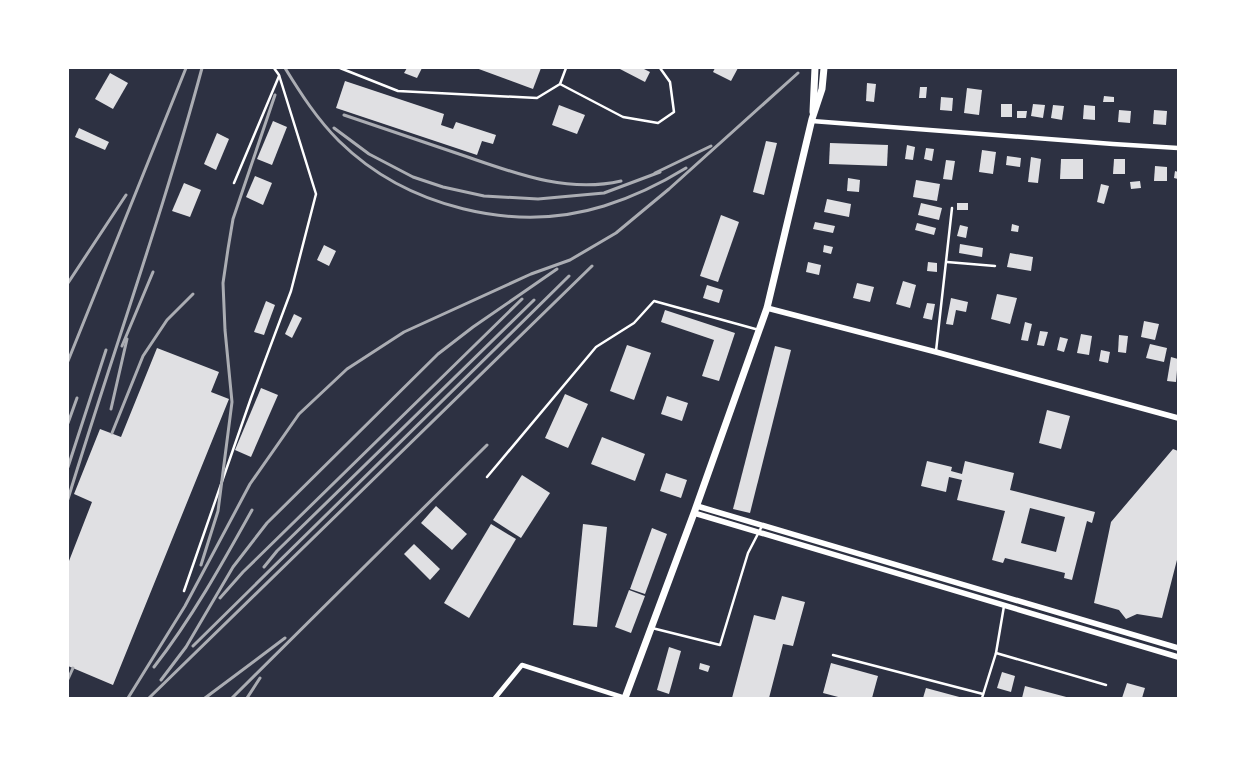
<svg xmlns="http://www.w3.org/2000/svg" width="1246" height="766" viewBox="0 0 1246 766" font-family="'Work Sans',sans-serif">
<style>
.building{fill:#e0e0e3;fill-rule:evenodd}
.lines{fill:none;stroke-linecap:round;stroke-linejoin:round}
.service{stroke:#fff;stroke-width:2.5}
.minor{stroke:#fff;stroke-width:4.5}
.tertiary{stroke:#fff;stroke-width:5.5}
.secondary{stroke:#fff;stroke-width:7}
.rail{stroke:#abadb3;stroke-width:3}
</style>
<rect width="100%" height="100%" fill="#2d3142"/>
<!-- building -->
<g class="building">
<path d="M 407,68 L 422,68 L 417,78 L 404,73 Z"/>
<path d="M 476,68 L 541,68 L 533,89 Z"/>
<path d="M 618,68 L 642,68 L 650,72 L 645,82 Z"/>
<path d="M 715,68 L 738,68 L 731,81 L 713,72 Z"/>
<path d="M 110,73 L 128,83 L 113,109 L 95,99 Z"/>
<path d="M 345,81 L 444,114 L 441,125 L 453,129 L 456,122 L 496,135 L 493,144 L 482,141 L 477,155 L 336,108 Z"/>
<path d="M 867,83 L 876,84 L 874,102 L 866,101 Z"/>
<path d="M 920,87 L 927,87 L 926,98 L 919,98 Z"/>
<path d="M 967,88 L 982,90 L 979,115 L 964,113 Z"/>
<path d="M 1104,96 L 1114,97 L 1114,102 L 1103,102 Z"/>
<path d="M 941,97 L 953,98 L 952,111 L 940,110 Z"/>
<rect x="1001" y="104" width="11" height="13"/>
<path d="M 1033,104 L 1045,105 L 1043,118 L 1031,116 Z"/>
<path d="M 559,105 L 585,115 L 577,134 L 552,125 Z"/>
<path d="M 1053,105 L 1064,106 L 1062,120 L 1051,118 Z"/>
<path d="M 1084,105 L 1095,106 L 1095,120 L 1083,119 Z"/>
<path d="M 1119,110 L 1131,111 L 1130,123 L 1118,122 Z"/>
<path d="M 1154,110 L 1167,111 L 1166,125 L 1153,124 Z"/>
<path d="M 1017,111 L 1027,111 L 1026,118 L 1017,118 Z"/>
<path d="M 273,121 L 287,127 L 272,165 L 257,159 Z"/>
<path d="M 79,128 L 109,142 L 105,150 L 75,137 Z"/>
<path d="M 217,133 L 229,139 L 216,170 L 204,164 Z"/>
<path d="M 766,141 L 777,143 L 764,195 L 753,192 Z"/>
<path d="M 830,143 L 888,145 L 887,166 L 829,164 Z"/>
<path d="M 907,145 L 915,147 L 913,160 L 905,159 Z"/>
<path d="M 926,148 L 934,149 L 932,161 L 924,159 Z"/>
<path d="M 982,150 L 996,152 L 993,174 L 979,172 Z"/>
<path d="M 1007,156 L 1021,158 L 1020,167 L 1006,165 Z"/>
<path d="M 1031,157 L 1041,159 L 1038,183 L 1028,182 Z"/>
<path d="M 1061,159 L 1083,159 L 1083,179 L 1060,179 Z"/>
<path d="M 1114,159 L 1125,159 L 1125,174 L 1113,174 Z"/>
<path d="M 946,160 L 955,161 L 952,180 L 943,179 Z"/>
<path d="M 1155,166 L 1167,167 L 1167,181 L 1154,181 Z"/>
<path d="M 1175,171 L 1178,172 L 1178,179 L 1174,178 Z"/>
<path d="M 255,176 L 272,183 L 263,205 L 246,197 Z"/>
<path d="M 848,178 L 860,180 L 859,192 L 847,191 Z"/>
<path d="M 916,180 L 940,184 L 937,201 L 913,197 Z"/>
<path d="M 1140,181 L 1141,188 L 1131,189 L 1130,182 Z"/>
<path d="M 184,183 L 201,190 L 190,217 L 172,211 Z"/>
<path d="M 1101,184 L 1109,186 L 1104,204 L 1097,202 Z"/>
<path d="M 827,199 L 851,204 L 849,217 L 824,212 Z"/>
<path d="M 921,203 L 942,208 L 939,220 L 918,215 Z"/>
<rect x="957" y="203" width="11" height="7"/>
<path d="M 721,215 L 739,222 L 718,282 L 700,276 Z"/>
<path d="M 815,222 L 835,226 L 833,233 L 813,229 Z"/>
<path d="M 917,223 L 936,228 L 934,235 L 915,230 Z"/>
<path d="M 1012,224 L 1019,226 L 1018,232 L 1011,231 Z"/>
<path d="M 960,225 L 968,227 L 966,238 L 957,236 Z"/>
<path d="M 960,244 L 983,248 L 982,257 L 959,253 Z"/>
<path d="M 324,245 L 336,251 L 329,266 L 317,260 Z"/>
<path d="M 824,245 L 833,247 L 831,254 L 823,252 Z"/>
<path d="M 1010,253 L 1033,257 L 1031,271 L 1007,267 Z"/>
<path d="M 808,262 L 821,265 L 819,275 L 806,272 Z"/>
<path d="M 928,262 L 937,263 L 937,272 L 927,271 Z"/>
<path d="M 903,281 L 916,285 L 910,308 L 896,304 Z"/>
<path d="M 857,283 L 874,287 L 870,302 L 853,298 Z"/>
<path d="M 707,285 L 723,290 L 719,303 L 703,298 Z"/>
<path d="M 997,294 L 1017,298 L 1010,324 L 991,319 Z"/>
<path d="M 951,298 L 968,302 L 966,312 L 956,310 L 953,325 L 946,324 Z"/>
<path d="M 266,301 L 275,305 L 264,335 L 254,332 Z"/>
<path d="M 927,303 L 935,304 L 932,320 L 923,318 Z"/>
<path d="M 665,310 L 735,333 L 719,381 L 702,376 L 714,340 L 661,322 Z"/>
<path d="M 294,314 L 302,318 L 292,338 L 285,334 Z"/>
<path d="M 1144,321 L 1159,324 L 1155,340 L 1141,337 Z"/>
<path d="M 1025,322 L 1032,324 L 1028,341 L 1021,340 Z"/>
<path d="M 1040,331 L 1048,332 L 1044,346 L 1037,345 Z"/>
<path d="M 1081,334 L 1092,336 L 1089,355 L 1077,353 Z"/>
<path d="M 1119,335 L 1128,336 L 1126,353 L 1118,352 Z"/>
<path d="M 1060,337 L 1068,339 L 1064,352 L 1057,350 Z"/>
<path d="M 1150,344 L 1167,348 L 1164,362 L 1146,358 Z"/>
<path d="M 627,345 L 651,353 L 634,400 L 610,391 Z"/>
<path d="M 775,346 L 791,350 L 750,513 L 733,509 Z"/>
<path d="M 157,348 L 219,372 L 211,392 L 229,399 L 113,685 L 68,666 L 68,579 L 69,561 L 92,502 L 74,494 L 100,429 L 121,437 Z"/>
<path d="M 1101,350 L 1110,352 L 1108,363 L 1099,361 Z"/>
<path d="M 1171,357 L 1178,359 L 1176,382 L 1167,381 Z"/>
<path d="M 261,388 L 278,395 L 251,457 L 235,450 Z"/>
<path d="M 565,394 L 588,404 L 568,448 L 545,438 Z"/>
<path d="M 667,396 L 688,403 L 682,421 L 661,414 Z"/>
<path d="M 1047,410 L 1070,416 L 1061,449 L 1039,443 Z"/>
<path d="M 602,437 L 645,454 L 635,481 L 591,464 Z"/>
<path d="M 1173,449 L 1178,451 L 1178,556 L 1162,618 L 1137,614 L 1126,619 L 1119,610 L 1094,603 L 1111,522 Z"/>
<path d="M 927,461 L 952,467 L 951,471 L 962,474 L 965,461 L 1014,473 L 1010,490 L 1095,512 L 1092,523 L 1087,521 L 1072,580 L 1064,578 L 1065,573 L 1005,558 L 1003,563 L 992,560 L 1005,511 L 957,500 L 962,480 L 949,477 L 946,492 L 921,486 ZM 1030,508 L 1065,517 L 1056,552 L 1021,543 Z"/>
<path d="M 666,473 L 687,480 L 681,498 L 660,491 Z"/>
<path d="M 522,475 L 550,493 L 521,538 L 493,520 Z"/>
<path d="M 436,506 L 467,534 L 452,550 L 421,523 Z"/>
<path d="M 491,524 L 516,539 L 469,618 L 444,603 Z"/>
<path d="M 583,524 L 607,527 L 597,627 L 573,625 Z"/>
<path d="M 652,528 L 667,534 L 645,594 L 630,589 Z"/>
<path d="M 414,544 L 440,569 L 430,580 L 404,554 Z"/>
<path d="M 629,590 L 645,596 L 631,633 L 615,627 Z"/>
<path d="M 782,596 L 805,602 L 793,646 L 783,644 L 769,698 L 732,698 L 754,615 L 775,620 Z"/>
<path d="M 669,647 L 681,651 L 669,694 L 657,690 Z"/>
<path d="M 700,663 L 710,666 L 708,672 L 699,669 Z"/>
<path d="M 831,663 L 878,676 L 872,698 L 842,698 L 823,693 Z"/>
<path d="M 1002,672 L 1015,676 L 1011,692 L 997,688 Z"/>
<path d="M 1127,683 L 1145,688 L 1142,698 L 1122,698 Z"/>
<path d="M 1025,686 L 1070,698 L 1022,698 Z"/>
<path d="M 926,688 L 963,698 L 923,698 Z"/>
</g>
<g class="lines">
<!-- service -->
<g class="service">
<path d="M 340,68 L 398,91 L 537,98 L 560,84 L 566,68"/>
<path d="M 560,84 L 623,117 L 658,123 L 674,112 L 670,82 L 660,68"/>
<path d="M 234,183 L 279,76"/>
<path d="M 947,262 L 995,266"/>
<path d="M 936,351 L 952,208"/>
<path d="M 487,477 L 596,347 L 634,323 L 654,301 L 759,330"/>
<path d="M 184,591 L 251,398 L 291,291 L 316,194 L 279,75 L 274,68"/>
<path d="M 652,628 L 720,645 L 748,553 L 762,526"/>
<path d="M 996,653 L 1106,685"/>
<path d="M 833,655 L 983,694"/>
<path d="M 982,698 L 996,653 L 1004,606"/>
</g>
<!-- minor -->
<g class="minor">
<path d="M 812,121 L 1113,144 L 1178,148"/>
<path d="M 495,698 L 522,665 L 625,698"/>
</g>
<!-- tertiary -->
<g class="tertiary">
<path d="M 767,308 L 936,352 L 1178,418"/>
<path d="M 697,506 L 1178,648"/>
<path d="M 694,513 L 1178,657"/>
</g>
<!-- secondary -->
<g class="secondary">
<path d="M 813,112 L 815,68"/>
<path d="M 625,698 L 694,513 L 767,308 L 812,119 L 822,89 L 824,68"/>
</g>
<!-- rail -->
<g class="rail">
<path d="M 285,68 C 301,94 317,119 339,141 C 406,207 514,234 604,206 C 633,197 660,184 686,168"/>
<path d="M 344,115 C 382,128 421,141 459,154 C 512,172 565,194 621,181"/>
<path d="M 334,128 L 369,154 L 413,177 L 443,187 L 484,196 L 538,199 L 604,193 L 660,172"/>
<path d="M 655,173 L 711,146"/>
<path d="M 68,283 L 126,195"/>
<path d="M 122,346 L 153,272"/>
<path d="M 68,361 L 186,68"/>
<path d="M 111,409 L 127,339"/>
<path d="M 68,423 L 77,398"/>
<path d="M 112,433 L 143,356 L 167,320 L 193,294"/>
<path d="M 68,467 L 106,350"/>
<path d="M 68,499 C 112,355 163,213 202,68"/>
<path d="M 201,565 L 218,511 L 232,402 L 225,330 L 223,283 L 228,249 L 233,219 L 275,95"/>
<path d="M 264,567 L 277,551 L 534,300"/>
<path d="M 220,598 L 243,572 L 522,299"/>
<path d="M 193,646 L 569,276"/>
<path d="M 154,667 C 192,618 222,564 252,510"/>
<path d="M 68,679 L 73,668"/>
<path d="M 161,680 L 186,647 L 233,567 L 267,523 L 438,354 L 473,327 L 557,269"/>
<path d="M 128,698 L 185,606 L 250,484 L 299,414 L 347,369 L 404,332 L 531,274 L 570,260 L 616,233 L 669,189 L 798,73"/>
<path d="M 149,698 L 592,266"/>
<path d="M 205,698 L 285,638"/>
<path d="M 232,698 L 487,445"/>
<path d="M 247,698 L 260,678"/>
</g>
</g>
<!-- border -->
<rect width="1246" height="766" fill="none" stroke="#ffffff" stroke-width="138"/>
</svg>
